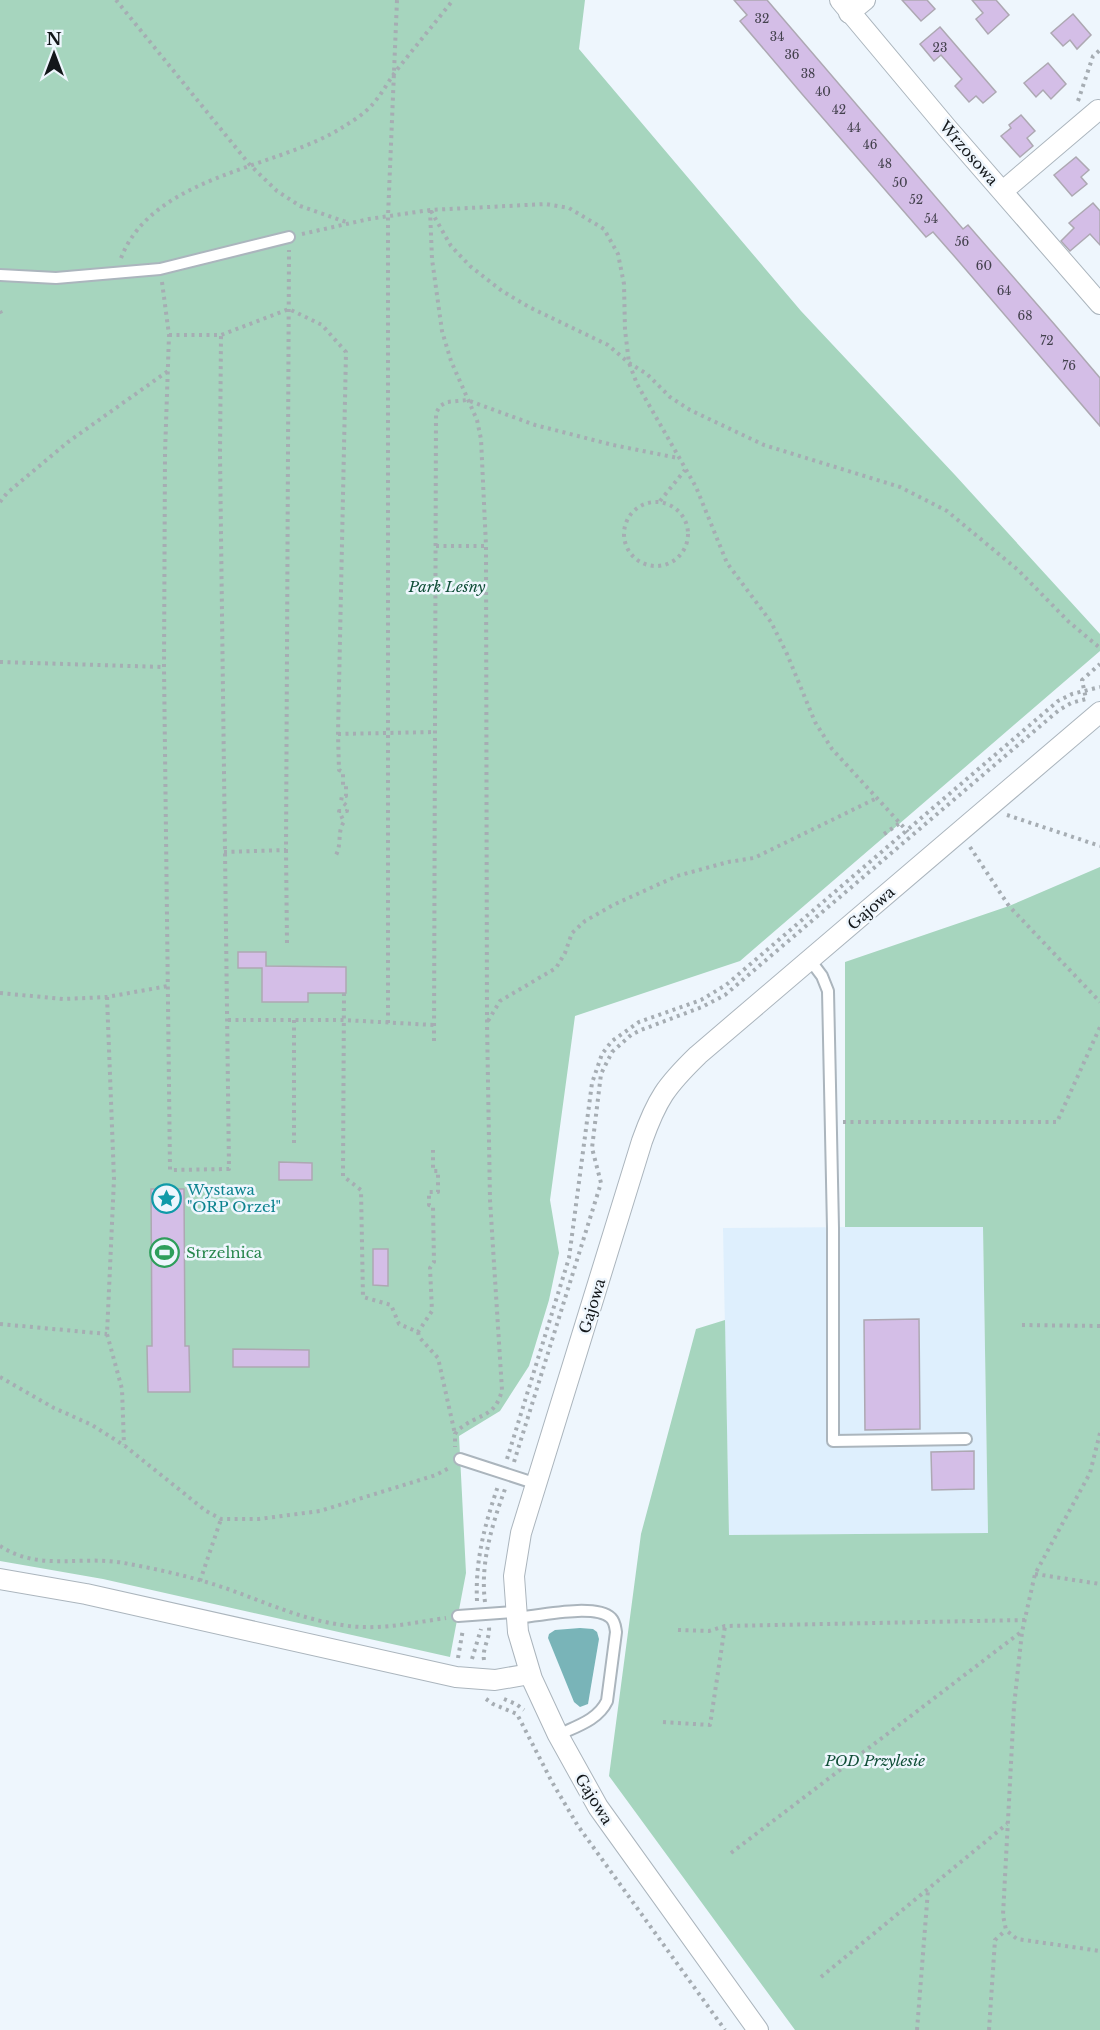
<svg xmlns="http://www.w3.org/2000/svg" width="1100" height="2030" viewBox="0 0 1100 2030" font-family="'Libre Baskerville',serif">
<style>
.built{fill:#deeffd}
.green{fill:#a6d5be}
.water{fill:#79b4b8}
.building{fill:#d4bee7;stroke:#ada8b2;stroke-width:1.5}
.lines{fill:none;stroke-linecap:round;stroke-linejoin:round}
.lane-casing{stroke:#abb5bd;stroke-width:14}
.street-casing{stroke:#abb5bd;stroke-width:22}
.path{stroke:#a6adb3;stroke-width:4;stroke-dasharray:3 4.5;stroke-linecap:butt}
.lane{stroke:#fff;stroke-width:10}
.street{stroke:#fff;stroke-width:20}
.labels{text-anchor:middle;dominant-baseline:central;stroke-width:5;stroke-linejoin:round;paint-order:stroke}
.number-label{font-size:12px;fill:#43414d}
.street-label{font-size:15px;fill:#13171a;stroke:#eef6fd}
.park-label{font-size:15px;font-style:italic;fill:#114f38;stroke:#eef6fd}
.culture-label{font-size:15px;fill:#0d838f;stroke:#eef6fd;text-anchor:start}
.leisure-label{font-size:15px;fill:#27864d;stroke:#eef6fd;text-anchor:start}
</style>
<rect width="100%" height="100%" fill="#eef6fd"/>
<!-- built -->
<path class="built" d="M 983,1226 L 988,1533 L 729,1535 L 723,1228 Z"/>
<!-- green -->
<g class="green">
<path d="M 0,0 L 585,0 L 579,49 L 801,311 L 955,475 L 1100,634 L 1100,651 L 740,961 L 575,1016 L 550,1200 L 559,1253 L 549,1300 L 529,1366 L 500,1411 L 459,1436 L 466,1573 L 450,1657 L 103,1579 L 0,1561 Z"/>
<path d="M 1100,867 L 1100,2030 L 795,2030 L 609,1776 L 641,1534 L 696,1329 L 725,1320 L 729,1535 L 988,1533 L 983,1227 L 845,1227 L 845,962 L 1009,906 Z"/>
</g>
<!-- water -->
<path class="water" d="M 580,1628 L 593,1629 L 597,1632 L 599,1639 L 588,1704 L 580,1707 L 574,1702 L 548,1638 L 549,1634 L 555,1630 Z"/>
<!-- building -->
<g class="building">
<path d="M 734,0 L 767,0 L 963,229 L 968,225 L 1055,325 L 1100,378 L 1100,426 L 955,257 L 933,232 L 926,237 L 802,94 L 740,21 L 747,15 Z"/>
<path d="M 902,0 L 927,0 L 935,9 L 921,21 Z"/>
<path d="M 972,0 L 996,0 L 1009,15 L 988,34 L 976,19 L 983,13 Z"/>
<path d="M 1073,14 L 1091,35 L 1077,49 L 1070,40 L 1063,46 L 1051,33 Z"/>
<path d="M 940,27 L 996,92 L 983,103 L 976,96 L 969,102 L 955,86 L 962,79 L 941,55 L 934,61 L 920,44 Z"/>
<path d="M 1048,63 L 1066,84 L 1051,99 L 1043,90 L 1036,97 L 1024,83 Z"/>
<path d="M 1021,115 L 1035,131 L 1027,138 L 1033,146 L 1020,157 L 1001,136 L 1011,128 L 1009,125 Z"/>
<path d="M 1076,157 L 1089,170 L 1081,177 L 1087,184 L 1072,196 L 1054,175 Z"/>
<path d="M 1093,203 L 1100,211 L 1100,245 L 1090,234 L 1070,251 L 1061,241 L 1074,228 L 1069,223 Z"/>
<path d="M 238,952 L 266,952 L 266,966 L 346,967 L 346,993 L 308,993 L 308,1002 L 262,1002 L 262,968 L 238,968 Z"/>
<path d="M 279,1162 L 312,1163 L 312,1180 L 279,1180 Z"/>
<path d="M 151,1189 L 184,1189 L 185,1346 L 189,1346 L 190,1392 L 148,1392 L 147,1346 L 152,1346 Z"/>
<path d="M 373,1249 L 388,1249 L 388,1286 L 373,1285 Z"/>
<path d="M 919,1319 L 920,1429 L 865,1430 L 864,1320 Z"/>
<path d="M 233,1349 L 309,1350 L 309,1367 L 233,1367 Z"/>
<path d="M 974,1451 L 974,1489 L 932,1490 L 931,1452 Z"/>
</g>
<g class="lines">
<defs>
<g id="lane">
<path d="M 0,275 L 56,278 L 160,269 L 289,237"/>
<path d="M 810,960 L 822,976 L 828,991 L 833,1228 L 833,1441 L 966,1439"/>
<path d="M 460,1459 L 537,1484"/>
<path d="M 458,1616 L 515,1612"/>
<path d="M 516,1618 C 538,1616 595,1603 611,1618 C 615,1622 615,1626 616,1632 L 607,1701 C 598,1720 577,1726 558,1735"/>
</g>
<g id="street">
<path d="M 840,0 L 947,128 L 1100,304"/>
<path d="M 849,13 L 865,0"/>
<path d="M 1003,191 L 1098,110"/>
<path d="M 0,1579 L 86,1594 L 456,1677 L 495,1680 L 530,1674"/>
<path d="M 758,2030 L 598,1807 L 558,1735 L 532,1679 L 518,1632 L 514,1576 L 521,1533 L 642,1141 C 657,1099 666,1086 698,1055 L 1100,712"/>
</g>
</defs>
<!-- lane casing -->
<use href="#lane" class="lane-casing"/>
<!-- street casing -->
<use href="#street" class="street-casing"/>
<!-- path -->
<g class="path">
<path d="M 116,0 L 250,165 L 277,191 L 300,206 L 349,223"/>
<path d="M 1078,101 L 1093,56 L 1100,50"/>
<path d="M 430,210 L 432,259 L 442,331 L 451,361 L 477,420 L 481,439 L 486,546 L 487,1023 L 490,1200 L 502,1390 C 495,1419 478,1413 458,1430 L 455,1434 L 455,1447"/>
<path d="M 431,211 L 451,246 L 470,266 L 502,291 L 529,307 L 608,345 L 629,363 L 647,374 L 670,397 L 690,410 L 764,445 L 900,487 L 947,511 L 1018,570 L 1069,622 L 1100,648"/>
<path d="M 302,234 L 369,219 L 430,210 L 546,204 L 569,208 L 604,229 L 618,254 L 624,284 L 625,330 L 629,363 L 637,384 L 696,487 L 727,563 L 771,622 L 787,654 L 815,722 L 832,749 L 908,832"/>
<path d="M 121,258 C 153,175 277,169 343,127 C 353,121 365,113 372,105 C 381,95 388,82 396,71 C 415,47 434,24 453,0"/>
<path d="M 162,282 L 169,335 L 165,453 L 164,667 L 170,1170 L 229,1169 L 220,455 L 221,335"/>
<path d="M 0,311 L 3,317"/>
<path d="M 169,335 L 221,335 L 289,309 L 322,325 L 346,352 L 338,734 L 339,770 L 343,772 L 343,786 L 346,786 L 346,796 L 342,796 L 341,801 L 347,806 L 347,811 L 339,811 L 344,822 C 337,831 342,844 336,855"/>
<path d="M 660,501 L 685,470"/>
<circle cx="656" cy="534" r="32"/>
<path d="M 0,502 L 7,493 L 68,442 L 168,371"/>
<path d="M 436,546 L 486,546"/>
<path d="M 0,662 L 164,667"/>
<path d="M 338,734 L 434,732"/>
<path d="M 1007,815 L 1100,846"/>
<path d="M 884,834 L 900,823"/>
<path d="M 970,847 L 1009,906 L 1100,1002"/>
<path d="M 286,850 L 287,944"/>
<path d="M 224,852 L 286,850 L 289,250"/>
<path d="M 0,993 L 63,999 L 107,997 L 168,986"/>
<path d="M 344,993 L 343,1176 L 361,1190 L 363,1297 L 391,1305 L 399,1324 L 418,1332 L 432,1311 L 430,1268 L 434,1262 L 433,1206 L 429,1205 L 429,1192 L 438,1192 L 438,1171 L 433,1171 L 433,1150"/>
<path d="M 107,997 L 114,1179 L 107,1334 L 122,1389 L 124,1445"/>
<path d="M 228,1020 L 343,1020 L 434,1025"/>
<path d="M 294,1020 L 294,1147"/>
<path d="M 488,1021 L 500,1001 L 556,968 L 565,953 L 572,933 L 585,921 L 613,905 L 677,876 L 728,862 L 754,858 L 877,798"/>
<path d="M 388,1023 L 388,216 L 397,0"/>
<path d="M 434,1041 L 436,413 L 440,406 L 447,402 L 467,400 L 535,425 L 613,445 L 678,458"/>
<path d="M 843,1122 L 1057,1122 L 1100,1027"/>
<path d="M 0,1324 L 107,1334"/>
<path d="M 1022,1325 L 1100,1326"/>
<path d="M 418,1332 L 419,1337 L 438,1358 L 455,1434"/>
<path d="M 0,1377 L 54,1408 L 92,1425 L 125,1446 L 206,1511 L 221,1519 L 259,1519 L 320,1511 L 436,1475 L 449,1468"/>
<path d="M 1100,1433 L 1090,1473 L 1035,1574 L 1022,1632 L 1014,1706 L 1003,1915 L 1006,1930 L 1017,1939 L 1100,1951"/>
<path d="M 507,1459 L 569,1258 L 592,1083 L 602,1054 L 612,1041 L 639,1022 L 701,1000 L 726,985 L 1058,701 L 1072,694 L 1100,687"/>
<path d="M 514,1462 L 601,1183 L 592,1148 L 601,1074 L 612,1052 L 631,1035 L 641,1030 L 702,1007 L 725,995 L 1059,710 L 1071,703 L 1086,699 L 1082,680 L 1100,664"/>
<path d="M 0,1546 C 40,1572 81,1555 124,1563 C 157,1569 193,1577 225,1588 C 265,1602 300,1619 342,1625 C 377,1631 411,1623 446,1618"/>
<path d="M 1035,1574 L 1100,1584"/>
<path d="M 200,1581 L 221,1519"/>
<path d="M 477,1601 C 475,1560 485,1524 498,1486"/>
<path d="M 485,1602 C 480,1563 492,1525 505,1489"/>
<path d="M 678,1630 L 709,1631 L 725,1626 L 1025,1620"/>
<path d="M 458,1658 L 463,1629"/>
<path d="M 472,1659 L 481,1629"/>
<path d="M 484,1660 C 482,1648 490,1639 489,1627"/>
<path d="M 486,1699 L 493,1704 L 517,1714 L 552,1782 L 578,1826 L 725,2030"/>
<path d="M 504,1699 L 516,1704 L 524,1710"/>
<path d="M 663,1722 L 710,1725 L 725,1626"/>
<path d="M 731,1853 L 1021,1632"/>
<path d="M 821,1977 L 1007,1824"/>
<path d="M 917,2030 L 928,1890"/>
<path d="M 989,2030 L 995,1940 L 1006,1930"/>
</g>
<!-- lane -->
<use href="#lane" class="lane"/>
<!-- street -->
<use href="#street" class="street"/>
</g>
<!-- icons -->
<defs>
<symbol id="sight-ring" viewBox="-11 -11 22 22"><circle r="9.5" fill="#eef6fd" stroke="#0f9aa8" stroke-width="1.5"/><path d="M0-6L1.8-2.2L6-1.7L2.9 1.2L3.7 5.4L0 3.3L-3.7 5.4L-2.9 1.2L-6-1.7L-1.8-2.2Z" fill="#0f9aa8"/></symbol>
<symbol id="stadium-ring" viewBox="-11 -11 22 22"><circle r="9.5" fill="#eef6fd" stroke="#2e9e5b" stroke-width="1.5"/><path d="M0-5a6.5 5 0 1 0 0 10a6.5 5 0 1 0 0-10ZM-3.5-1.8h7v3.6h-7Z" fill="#2e9e5b"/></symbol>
</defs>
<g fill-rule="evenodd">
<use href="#sight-ring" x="150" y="1182" width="33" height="33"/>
<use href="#stadium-ring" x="148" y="1236" width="33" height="33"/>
</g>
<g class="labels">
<!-- number labels -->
<g class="number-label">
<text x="762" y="18">32</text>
<text x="777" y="36">34</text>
<text x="940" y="47">23</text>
<text x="792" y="54">36</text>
<text x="808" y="73">38</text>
<text x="823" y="91">40</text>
<text x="839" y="109">42</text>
<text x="854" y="127">44</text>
<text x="870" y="144">46</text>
<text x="885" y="163">48</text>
<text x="900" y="182">50</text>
<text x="916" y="199">52</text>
<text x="931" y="218">54</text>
<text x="962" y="241">56</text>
<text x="984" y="265">60</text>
<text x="1004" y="290">64</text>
<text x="1025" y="315">68</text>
<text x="1047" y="340">72</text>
<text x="1069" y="365">76</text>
</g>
<!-- street labels -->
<g class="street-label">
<text transform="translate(969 153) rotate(49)">Wrzosowa</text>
<text transform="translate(871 908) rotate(-41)">Gajowa</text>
<text transform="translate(592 1306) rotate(-73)">Gajowa</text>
<text transform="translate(594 1799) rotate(58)">Gajowa</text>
</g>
<!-- park labels -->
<g class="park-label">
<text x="447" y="586">Park Leśny</text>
<text x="875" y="1760">POD Przylesie</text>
</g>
<!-- culture labels -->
<g class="culture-label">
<text x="187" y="1189">Wystawa<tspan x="187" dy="17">"ORP Orzeł"</tspan></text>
</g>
<!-- leisure labels -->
<g class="leisure-label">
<text x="186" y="1252">Strzelnica</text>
</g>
</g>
<!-- north arrow -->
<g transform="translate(54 54)" stroke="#eef6fd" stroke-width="4.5" paint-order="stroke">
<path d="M0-4.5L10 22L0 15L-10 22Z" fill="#13171a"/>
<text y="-9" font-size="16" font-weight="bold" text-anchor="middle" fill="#13171a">N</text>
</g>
</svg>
